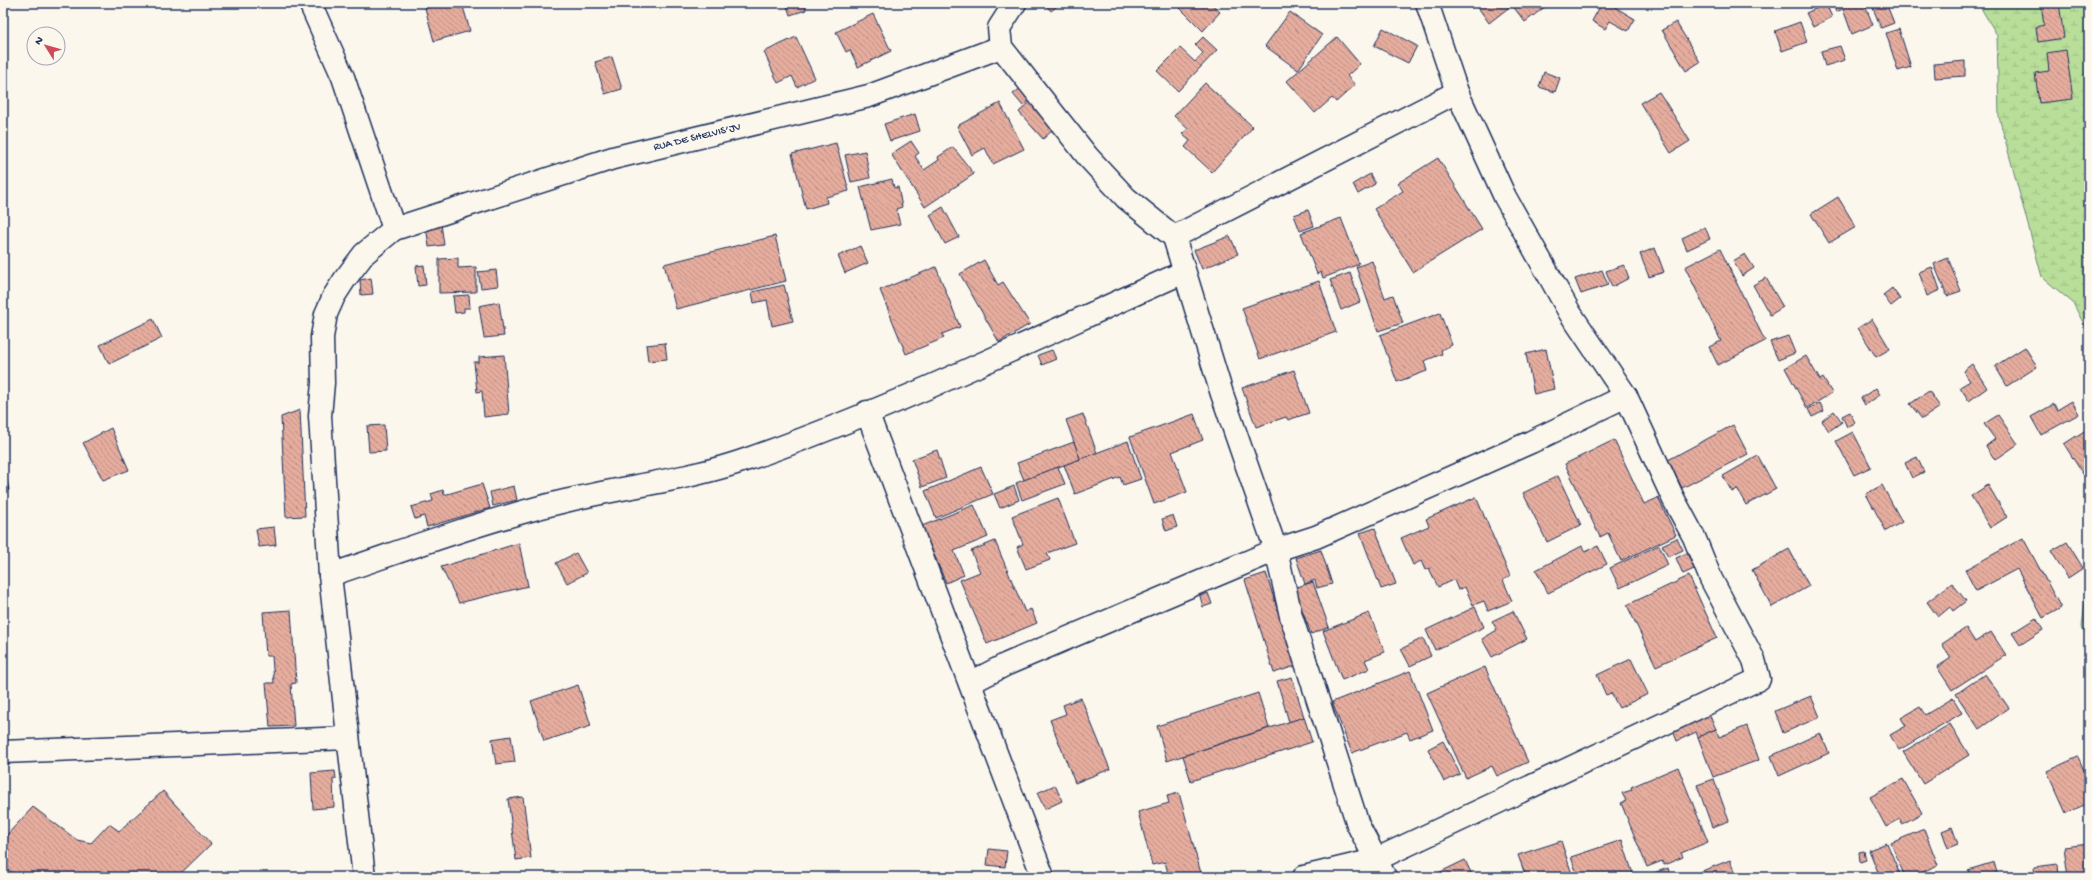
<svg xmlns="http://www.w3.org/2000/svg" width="2092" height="880" viewBox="0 0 2092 880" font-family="'Gochi Hand',sans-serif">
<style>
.wetland{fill:url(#wetland-marsh);stroke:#6a867c}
.building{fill:url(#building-back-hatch);stroke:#1b2f5e}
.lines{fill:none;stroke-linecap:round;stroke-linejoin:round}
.minor-casing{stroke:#1b2f5e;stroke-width:25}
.minor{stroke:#fbf7ec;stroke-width:22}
.labels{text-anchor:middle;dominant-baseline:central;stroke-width:3;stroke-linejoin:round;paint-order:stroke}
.street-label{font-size:11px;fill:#1b2f5e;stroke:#fbf7ec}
</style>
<defs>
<pattern id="wetland-marsh" width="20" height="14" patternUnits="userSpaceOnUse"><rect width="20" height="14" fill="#b8de99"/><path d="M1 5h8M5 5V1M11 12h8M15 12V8" fill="none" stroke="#9ebf86"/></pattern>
<pattern id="building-back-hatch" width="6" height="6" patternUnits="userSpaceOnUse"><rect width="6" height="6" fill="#e6ad9e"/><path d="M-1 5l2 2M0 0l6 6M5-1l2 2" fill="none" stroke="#ba8d84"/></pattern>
</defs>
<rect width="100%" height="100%" fill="#fbf7ec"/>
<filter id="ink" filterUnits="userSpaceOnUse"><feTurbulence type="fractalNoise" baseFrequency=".025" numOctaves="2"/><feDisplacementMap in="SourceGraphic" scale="8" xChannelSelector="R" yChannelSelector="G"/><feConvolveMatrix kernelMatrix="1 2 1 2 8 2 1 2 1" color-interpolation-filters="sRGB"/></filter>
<g filter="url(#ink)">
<!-- wetland -->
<g class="wetland">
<path d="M 1978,3 L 2089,3 L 2089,334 L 2073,303 L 2042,277 L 1999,117 L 1997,35 Z"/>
<path d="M 2089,599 L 2089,640 L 2082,627 L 2085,601 Z"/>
</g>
<!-- building -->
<g class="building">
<path d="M 442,3 L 462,3 L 470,31 L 434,41 L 425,8 Z"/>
<path d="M 786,3 L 804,3 L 806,10 L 790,15 Z"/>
<path d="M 1044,3 L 1061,3 L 1051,11 Z"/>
<path d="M 1175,3 L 1200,3 L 1204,7 L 1207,3 L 1211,3 L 1220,12 L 1203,31 Z"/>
<path d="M 1475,3 L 1544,3 L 1546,6 L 1525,22 L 1512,5 L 1489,23 Z"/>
<path d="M 1602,3 L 1608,3 L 1635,19 L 1628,31 L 1610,21 L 1605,29 L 1592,21 Z"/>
<path d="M 1764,3 L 1783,3 L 1765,7 Z"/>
<path d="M 1832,3 L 1864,3 L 1873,25 L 1852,34 L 1843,9 L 1836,12 Z"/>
<path d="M 1871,3 L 1886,3 L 1894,23 L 1881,28 Z"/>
<path d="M 2049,3 L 2059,3 L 2064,38 L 2038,42 L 2036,27 L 2044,25 L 2041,4 Z"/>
<path d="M 1826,4 L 1832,17 L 1813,27 L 1806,13 Z"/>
<path d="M 1290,12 L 1322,35 L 1298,70 L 1265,46 Z"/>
<path d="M 873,14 L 891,51 L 858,67 L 850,50 L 846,52 L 836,32 Z"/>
<path d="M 1676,22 L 1700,62 L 1686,71 L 1662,30 Z"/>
<path d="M 1800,22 L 1807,42 L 1782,51 L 1775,31 Z"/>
<path d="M 1383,28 L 1417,46 L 1408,63 L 1374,46 Z"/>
<path d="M 1899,29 L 1911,67 L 1898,71 L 1886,33 Z"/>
<path d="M 796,37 L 815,78 L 797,87 L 792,76 L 778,83 L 764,52 Z"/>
<path d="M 1203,37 L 1217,50 L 1178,91 L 1157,71 L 1180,48 L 1195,62 L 1203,53 L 1195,45 Z"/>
<path d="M 1337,37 L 1360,64 L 1347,76 L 1355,85 L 1336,102 L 1332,98 L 1315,113 L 1287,81 Z"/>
<path d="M 1840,46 L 1845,60 L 1825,66 L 1821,51 Z"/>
<path d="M 2066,50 L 2073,99 L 2039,103 L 2035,73 L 2049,71 L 2047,53 Z"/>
<path d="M 612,57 L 622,89 L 605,94 L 595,62 Z"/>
<path d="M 1965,61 L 1965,76 L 1935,78 L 1934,64 Z"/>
<path d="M 1544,72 L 1560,78 L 1555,92 L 1539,87 Z"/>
<path d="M 1205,83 L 1253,127 L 1212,172 L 1185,147 L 1190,141 L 1182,134 L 1188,129 L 1174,116 Z"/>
<path d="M 1022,87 L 1032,98 L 1023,106 L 1013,94 Z"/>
<path d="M 1659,92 L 1690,141 L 1671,153 L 1640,103 Z"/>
<path d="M 1032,100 L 1056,127 L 1043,139 L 1019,112 Z"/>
<path d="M 1000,103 L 1024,149 L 993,164 L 985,148 L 972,155 L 957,126 Z"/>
<path d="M 915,114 L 920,131 L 890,141 L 884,124 Z"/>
<path d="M 911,141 L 919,153 L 915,156 L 924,170 L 939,160 L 938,157 L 953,147 L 974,174 L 925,207 L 891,154 Z"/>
<path d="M 836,143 L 849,191 L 826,197 L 827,203 L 806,209 L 792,154 Z"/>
<path d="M 865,151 L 870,178 L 851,182 L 845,155 Z"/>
<path d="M 1438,158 L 1482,229 L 1413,272 L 1374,209 L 1403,191 L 1398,183 Z"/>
<path d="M 1370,174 L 1375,184 L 1358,194 L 1353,184 Z"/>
<path d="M 892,179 L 894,188 L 898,187 L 902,207 L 896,209 L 900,224 L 871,230 L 860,187 Z"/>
<path d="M 1838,197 L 1856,227 L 1829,243 L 1811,214 Z"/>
<path d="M 943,207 L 959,237 L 945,244 L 930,215 Z"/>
<path d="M 1308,210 L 1314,226 L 1300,231 L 1294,215 Z"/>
<path d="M 1341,218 L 1359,264 L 1323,278 L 1321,272 L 1317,274 L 1301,233 Z"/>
<path d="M 441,224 L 444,245 L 429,247 L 426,226 Z"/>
<path d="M 1705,227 L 1710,239 L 1687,250 L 1682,238 Z"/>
<path d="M 775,236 L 786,281 L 676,309 L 664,264 Z"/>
<path d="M 1230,236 L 1238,254 L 1202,269 L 1194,250 Z"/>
<path d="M 860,246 L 868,263 L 845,273 L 838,256 Z"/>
<path d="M 1655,248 L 1664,272 L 1649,277 L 1640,254 Z"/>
<path d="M 1720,249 L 1765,341 L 1718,365 L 1709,347 L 1721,341 L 1685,267 Z"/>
<path d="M 1745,254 L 1754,268 L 1742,276 L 1733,261 Z"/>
<path d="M 458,258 L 458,268 L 476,267 L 476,292 L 439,293 L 439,259 Z"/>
<path d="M 1948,258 L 1961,291 L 1947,296 L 1934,264 Z"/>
<path d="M 984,260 L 998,285 L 1003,282 L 1030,324 L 999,342 L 960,274 Z"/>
<path d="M 1372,261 L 1385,298 L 1393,295 L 1403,323 L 1378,331 L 1356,267 Z"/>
<path d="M 424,265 L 426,285 L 418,286 L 416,266 Z"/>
<path d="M 1624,265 L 1629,278 L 1612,287 L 1606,271 Z"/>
<path d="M 936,267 L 960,327 L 942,334 L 944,338 L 906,354 L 880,290 Z"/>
<path d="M 1932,267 L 1940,290 L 1927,296 L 1919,272 Z"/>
<path d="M 496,270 L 498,286 L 481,288 L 478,272 Z"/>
<path d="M 1602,270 L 1608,285 L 1581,294 L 1575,279 Z"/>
<path d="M 1350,273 L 1360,302 L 1341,310 L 1330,280 Z"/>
<path d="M 371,278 L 373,294 L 361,295 L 360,280 Z"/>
<path d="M 1766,278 L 1783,307 L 1770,315 L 1753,285 Z"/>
<path d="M 1319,281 L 1336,332 L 1260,359 L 1242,308 Z"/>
<path d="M 784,285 L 793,321 L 772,326 L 767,300 L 754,303 L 752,292 Z"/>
<path d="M 1892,288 L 1900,299 L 1891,306 L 1883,295 Z"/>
<path d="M 469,295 L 470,308 L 464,308 L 464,312 L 455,313 L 453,296 Z"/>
<path d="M 499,302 L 504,336 L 484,338 L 479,306 Z"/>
<path d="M 1440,313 L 1452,345 L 1441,350 L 1442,354 L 1424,361 L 1427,371 L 1397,382 L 1380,335 Z"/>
<path d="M 153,319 L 162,338 L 109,364 L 100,345 Z"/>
<path d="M 1872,319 L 1890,349 L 1876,357 L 1858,328 Z"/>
<path d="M 1788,336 L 1795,353 L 1778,360 L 1770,342 Z"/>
<path d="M 665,343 L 667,359 L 648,361 L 646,345 Z"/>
<path d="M 2025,347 L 2037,367 L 2007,386 L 1995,366 Z"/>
<path d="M 1546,349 L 1554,389 L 1534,394 L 1526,354 Z"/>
<path d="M 1052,350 L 1056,359 L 1042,365 L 1038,355 Z"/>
<path d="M 504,355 L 509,414 L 484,417 L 482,391 L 477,392 L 474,362 L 479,362 L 479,357 Z"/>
<path d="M 1806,356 L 1820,380 L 1823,378 L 1832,393 L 1807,408 L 1785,368 Z"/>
<path d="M 1972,364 L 1987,388 L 1969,401 L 1960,387 L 1970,381 L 1963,371 Z"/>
<path d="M 1294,370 L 1309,413 L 1288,420 L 1286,417 L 1256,427 L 1242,388 Z"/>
<path d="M 1876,388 L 1880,395 L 1865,405 L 1861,398 Z"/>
<path d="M 1929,391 L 1940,407 L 1922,419 L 1910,404 Z"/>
<path d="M 2072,401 L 2079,414 L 2041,435 L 2031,417 L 2054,404 L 2057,410 Z"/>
<path d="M 1820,403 L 1824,411 L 1812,417 L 1808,409 Z"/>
<path d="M 300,410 L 305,516 L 286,517 L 281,417 Z"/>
<path d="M 1834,411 L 1842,422 L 1829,431 L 1822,421 Z"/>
<path d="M 1850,412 L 1855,423 L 1847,427 L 1842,416 Z"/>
<path d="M 1083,414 L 1097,453 L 1080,459 L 1066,420 Z"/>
<path d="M 1194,414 L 1203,440 L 1172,452 L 1187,492 L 1154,504 L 1130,437 Z"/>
<path d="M 1998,415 L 2018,444 L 1995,460 L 1986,446 L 1995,439 L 1984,424 Z"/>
<path d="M 384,425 L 386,451 L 369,452 L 367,426 Z"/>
<path d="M 1733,425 L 1748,454 L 1682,488 L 1668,460 Z"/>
<path d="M 111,428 L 129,470 L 103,480 L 83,443 Z"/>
<path d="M 2089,428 L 2089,481 L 2088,482 L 2064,444 Z"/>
<path d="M 1853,432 L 1871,467 L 1854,475 L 1836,441 Z"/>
<path d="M 1614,440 L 1644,504 L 1658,498 L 1676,535 L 1621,561 L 1608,533 L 1600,537 L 1565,464 Z"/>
<path d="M 1128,441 L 1141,479 L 1123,485 L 1120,477 L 1075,494 L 1064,465 Z"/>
<path d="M 1074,442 L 1080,459 L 1024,480 L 1017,463 Z"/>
<path d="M 937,450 L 946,478 L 922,487 L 912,459 Z"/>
<path d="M 1758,456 L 1776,489 L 1746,505 L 1737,489 L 1732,492 L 1723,476 Z"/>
<path d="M 1917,457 L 1924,472 L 1912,478 L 1905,463 Z"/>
<path d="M 981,467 L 993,494 L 936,518 L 925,491 Z"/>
<path d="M 1058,467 L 1065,484 L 1022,500 L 1016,483 Z"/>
<path d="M 1558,476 L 1581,525 L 1547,542 L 1523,493 Z"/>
<path d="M 7,480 L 9,490 L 3,492 L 3,481 Z"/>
<path d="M 482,484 L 490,508 L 427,527 L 424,516 L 415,519 L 411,507 L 433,501 L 431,494 L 443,490 L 444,495 Z"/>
<path d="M 1882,485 L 1902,522 L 1886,531 L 1866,494 Z"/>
<path d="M 1988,485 L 2007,517 L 1990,528 L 1971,496 Z"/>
<path d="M 514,486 L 517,500 L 493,506 L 490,492 Z"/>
<path d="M 1014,486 L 1019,500 L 1000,508 L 994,494 Z"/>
<path d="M 1476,497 L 1510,576 L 1503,580 L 1512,601 L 1488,611 L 1484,601 L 1473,605 L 1465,587 L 1458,590 L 1454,580 L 1438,587 L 1429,568 L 1425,570 L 1421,561 L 1413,565 L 1401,538 L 1429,526 L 1426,519 Z"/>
<path d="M 1058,498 L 1075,543 L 1047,553 L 1050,560 L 1026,569 L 1017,547 L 1023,544 L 1012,516 Z"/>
<path d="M 974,505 L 988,537 L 954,551 L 964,575 L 946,583 L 922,526 Z"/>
<path d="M 1173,515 L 1177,527 L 1166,531 L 1162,519 Z"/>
<path d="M 274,527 L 276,545 L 259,547 L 256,529 Z"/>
<path d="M 1375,528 L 1396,584 L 1381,589 L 1360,533 Z"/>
<path d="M 1677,538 L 1683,550 L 1668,557 L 1662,545 Z"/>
<path d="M 2023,538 L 2061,608 L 2043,618 L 2017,569 L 1976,591 L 1965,570 Z"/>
<path d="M 995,541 L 1025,612 L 1031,609 L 1037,623 L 987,644 L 960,580 L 980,572 L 971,551 Z"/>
<path d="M 2067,542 L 2083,568 L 2068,578 L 2051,551 Z"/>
<path d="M 519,543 L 528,586 L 459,603 L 441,567 Z"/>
<path d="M 1659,545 L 1668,565 L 1620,588 L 1610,568 Z"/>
<path d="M 1582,546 L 1585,552 L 1598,546 L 1607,564 L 1548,593 L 1536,570 Z"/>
<path d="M 1789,549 L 1809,586 L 1772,607 L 1752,570 Z"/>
<path d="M 1321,550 L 1332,584 L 1317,588 L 1315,580 L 1305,584 L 1296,558 Z"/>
<path d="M 576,553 L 587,573 L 567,583 L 556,563 Z"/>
<path d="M 1687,553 L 1694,569 L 1683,574 L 1676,558 Z"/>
<path d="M 1266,573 L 1295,666 L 1274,673 L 1245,580 Z"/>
<path d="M 1689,576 L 1717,638 L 1656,666 L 1627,605 Z"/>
<path d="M 1313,582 L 1329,627 L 1311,634 L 1294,588 Z"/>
<path d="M 1952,583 L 1966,601 L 1953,611 L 1950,607 L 1938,617 L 1927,602 Z"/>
<path d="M 1208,593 L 1212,604 L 1203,607 L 1200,596 Z"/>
<path d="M 1475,607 L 1484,627 L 1435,650 L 1426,630 Z"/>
<path d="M 291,610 L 296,683 L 291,684 L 294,726 L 270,727 L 266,683 L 274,683 L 272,656 L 266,656 L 263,612 Z"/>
<path d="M 1513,611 L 1527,639 L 1492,657 L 1482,639 L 1497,630 L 1492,621 Z"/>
<path d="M 1369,613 L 1385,652 L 1365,660 L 1369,669 L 1342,680 L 1323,631 Z"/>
<path d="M 2036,618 L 2043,630 L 2020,645 L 2012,633 Z"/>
<path d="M 1966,628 L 1975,642 L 1991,632 L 2006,655 L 1952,690 L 1937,667 L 1951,658 L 1942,644 Z"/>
<path d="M 1423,638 L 1431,656 L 1410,666 L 1401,649 Z"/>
<path d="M 1631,659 L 1648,694 L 1619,708 L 1611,693 L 1606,695 L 1597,675 Z"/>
<path d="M 1485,667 L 1528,762 L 1497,776 L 1492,766 L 1466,778 L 1427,693 Z"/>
<path d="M 1410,671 L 1433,730 L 1410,739 L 1407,732 L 1352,753 L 1332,702 Z"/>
<path d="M 1985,674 L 2009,708 L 1979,729 L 1956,694 Z"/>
<path d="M 1292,677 L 1304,717 L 1289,722 L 1277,681 Z"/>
<path d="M 578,685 L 591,726 L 544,741 L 531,701 Z"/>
<path d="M 1258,693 L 1269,728 L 1167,761 L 1157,726 Z"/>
<path d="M 1811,696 L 1820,717 L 1783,733 L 1775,711 Z"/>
<path d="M 1081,698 L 1110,769 L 1075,783 L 1050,720 L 1066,714 L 1063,705 Z"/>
<path d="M 1953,698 L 1962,713 L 1899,750 L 1890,735 L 1906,726 L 1901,718 L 1920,707 L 1925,715 Z"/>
<path d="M 1708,712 L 1716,729 L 1698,737 L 1696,732 L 1677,741 L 1672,728 Z"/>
<path d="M 1304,717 L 1312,742 L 1191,781 L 1183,756 Z"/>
<path d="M 1950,724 L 1969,755 L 1923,784 L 1903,752 Z"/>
<path d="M 1747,726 L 1759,760 L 1713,777 L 1698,737 L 1716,729 L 1719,737 Z"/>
<path d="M 1820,733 L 1829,753 L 1779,776 L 1771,756 Z"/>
<path d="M 511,736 L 515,762 L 496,764 L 492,739 Z"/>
<path d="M 1443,741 L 1460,774 L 1444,782 L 1428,749 Z"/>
<path d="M 2078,757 L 2089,781 L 2089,803 L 2066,813 L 2047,771 Z"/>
<path d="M 1678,767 L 1708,842 L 1681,853 L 1683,857 L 1664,865 L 1662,861 L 1647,867 L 1621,803 L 1626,801 L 1622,793 L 1632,790 L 1631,787 Z"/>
<path d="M 335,771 L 336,779 L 333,779 L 334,807 L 313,809 L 311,773 Z"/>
<path d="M 1714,779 L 1729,821 L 1712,827 L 1697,785 Z"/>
<path d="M 1903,779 L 1922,813 L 1902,824 L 1900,819 L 1886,827 L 1870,797 Z"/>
<path d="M 1055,785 L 1062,801 L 1045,809 L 1037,793 Z"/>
<path d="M 163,791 L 211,844 L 177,877 L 17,877 L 3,865 L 3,839 L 33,807 L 77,840 L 91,843 L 109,824 L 119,831 Z"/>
<path d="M 1179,793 L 1202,877 L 1169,877 L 1165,862 L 1152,865 L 1138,812 L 1169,803 L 1167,796 Z"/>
<path d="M 523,797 L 531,858 L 516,860 L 508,799 Z"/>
<path d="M 1952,827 L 1958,844 L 1948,848 L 1942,831 Z"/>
<path d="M 1924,829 L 1938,865 L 1911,877 L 1905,877 L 1891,843 Z"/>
<path d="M 1622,840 L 1634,877 L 1578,877 L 1571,857 Z"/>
<path d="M 1561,841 L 1573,877 L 1526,877 L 1518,855 Z"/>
<path d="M 1887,843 L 1901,877 L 1880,877 L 1869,850 Z"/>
<path d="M 2089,844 L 2089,877 L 2068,877 L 2064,847 Z"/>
<path d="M 989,849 L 1007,851 L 1005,867 L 987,865 Z"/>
<path d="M 1864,851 L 1866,860 L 1860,862 L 1859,852 Z"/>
<path d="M 1465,860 L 1473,877 L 1430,877 Z"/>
<path d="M 1730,860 L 1736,876 L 1734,877 L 1687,877 Z"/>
<path d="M 1994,862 L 1998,877 L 1970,877 L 1968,870 Z"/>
<path d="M 2058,864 L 2059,877 L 2035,877 L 2034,867 Z"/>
<path d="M 1668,868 L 1671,877 L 1652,877 L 1651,874 Z"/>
</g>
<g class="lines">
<defs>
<g id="minor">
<path d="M 310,3 L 343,77 L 394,229 L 364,254 L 345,279 L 334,296 L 326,314 L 322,337 L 323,383 L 320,416 L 330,575 L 364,877"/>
<path d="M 1015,3 L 999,28 L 1001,47 L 1088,157 L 1126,198 L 1174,237 L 1222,394 L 1276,550 L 1291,616 L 1358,825 L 1385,877"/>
<path id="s1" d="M 394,229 L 613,158 L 869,96 L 1001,47"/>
<path d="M 1174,237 L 1457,92"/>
<path d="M 867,412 L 1043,877"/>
<path d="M 330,575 C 408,549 485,520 565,501 C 626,486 689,480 748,459 C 897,407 1040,336 1184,272"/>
<path d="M 970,683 L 1007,664 L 1188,587 L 1276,550 L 1316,537 L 1531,442 L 1626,396"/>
<path d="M 3,752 L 348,738"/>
<path d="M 1304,877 L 1375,860 L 1759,679 L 1754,660 L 1711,579 L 1694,537 L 1673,498 L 1626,396 L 1570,313 L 1505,197 L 1457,92 L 1427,3"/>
</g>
</defs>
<!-- minor casing -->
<use href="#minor" class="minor-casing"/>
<!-- minor -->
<use href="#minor" class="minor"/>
</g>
</g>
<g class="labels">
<!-- street labels -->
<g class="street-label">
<text stroke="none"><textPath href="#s1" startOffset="317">RUA DE SHELVIS’JV</textPath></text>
</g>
</g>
<!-- margin -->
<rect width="2092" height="880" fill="none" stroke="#fbf7ec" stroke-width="16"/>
<rect x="8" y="8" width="2076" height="864" fill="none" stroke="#1b2f5e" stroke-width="1.5" filter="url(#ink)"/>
<!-- north arrow -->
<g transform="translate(46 46) rotate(307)"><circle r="19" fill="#fbf7ec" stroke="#a1a7b3"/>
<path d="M0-3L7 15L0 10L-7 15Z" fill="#d1495b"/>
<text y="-6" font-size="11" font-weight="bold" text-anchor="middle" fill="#1b2f5e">N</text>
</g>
</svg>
